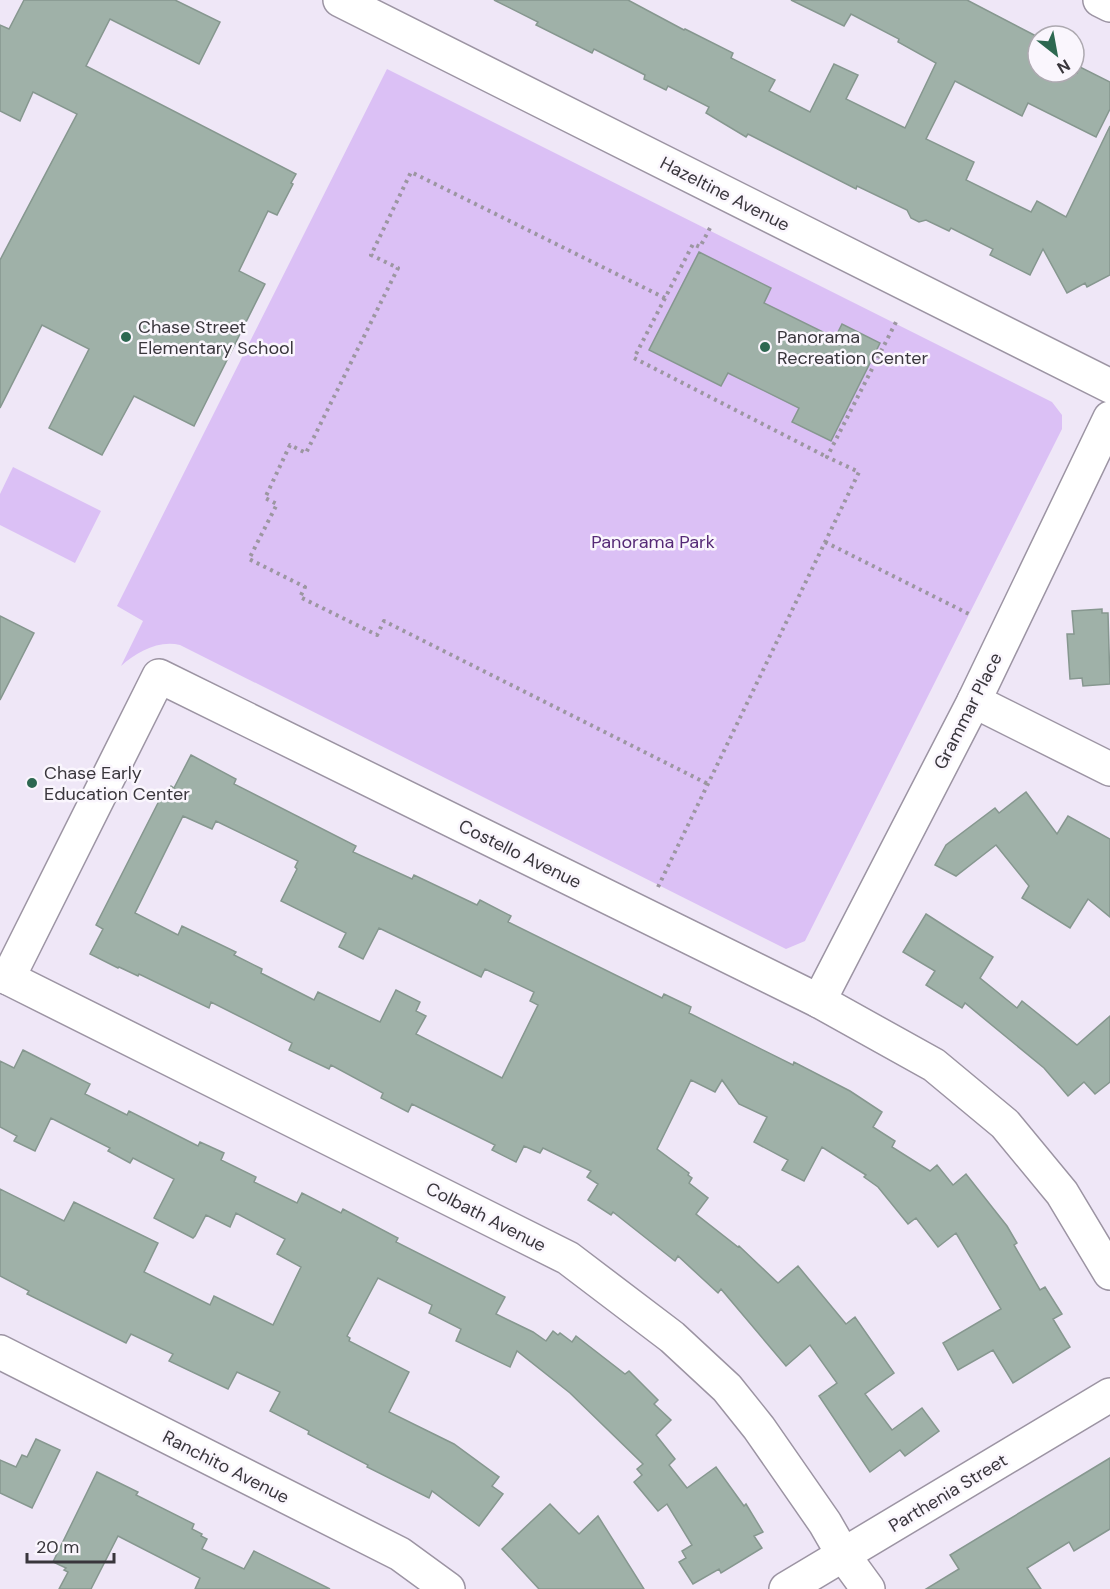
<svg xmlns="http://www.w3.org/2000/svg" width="1110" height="1589" viewBox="0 0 1110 1589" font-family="'DM Sans',sans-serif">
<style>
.green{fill:#dbc0f5}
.building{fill:#9fb1a8;stroke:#86978f;stroke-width:1.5;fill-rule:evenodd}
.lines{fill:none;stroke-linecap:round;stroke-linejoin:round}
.street-casing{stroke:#9c94a3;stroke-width:36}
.secondary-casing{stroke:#9c94a3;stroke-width:36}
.path{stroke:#9c96a1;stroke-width:4;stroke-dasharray:3 4.5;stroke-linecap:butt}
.street{stroke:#fff;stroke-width:33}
.secondary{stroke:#fff;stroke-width:33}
.poi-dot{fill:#2d6851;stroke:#faf6fd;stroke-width:2}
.labels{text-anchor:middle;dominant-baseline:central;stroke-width:5;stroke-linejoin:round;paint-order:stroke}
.street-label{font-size:18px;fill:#39363c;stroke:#faf6fd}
.poi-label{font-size:18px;fill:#39363c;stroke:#faf6fd;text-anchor:start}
.park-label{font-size:18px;fill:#552976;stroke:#faf6fd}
</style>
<rect width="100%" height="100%" fill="#efe7f7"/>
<!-- green -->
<g class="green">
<path d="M 387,69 L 1052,402 L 1062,415 L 1062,429 L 805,941 L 786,949 L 180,645 C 158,640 137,652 121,666 L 143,621 L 117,606 Z"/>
<path d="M 13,467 L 101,511 L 75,563 L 0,525 L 0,494 Z"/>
</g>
<!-- building -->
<g class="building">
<path d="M 24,0 L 175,0 L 220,22 L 199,64 L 110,19 L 86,66 L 296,174 L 291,183 L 293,184 L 277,215 L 268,211 L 239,271 L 265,284 L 194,426 L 134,396 L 102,455 L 49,428 L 89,349 L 42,325 L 0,408 L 0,260 L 77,114 L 33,92 L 20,121 L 0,111 L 0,25 L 9,29 Z"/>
<path d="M 494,0 L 628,0 L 684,30 L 685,29 L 733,53 L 731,58 L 775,80 L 769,91 L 810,112 L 834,64 L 858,75 L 846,99 L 905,128 L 936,63 L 898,42 L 899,39 L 851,14 L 844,26 L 791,0 L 967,0 L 1038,37 L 1038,72 L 1074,71 L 1077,73 L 1080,67 L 1110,82 L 1110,109 L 1096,137 L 1028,103 L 1022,116 L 955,81 L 926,139 L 974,162 L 966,180 L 1031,212 L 1037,201 L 1066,217 L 1110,126 L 1110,275 L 1087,287 L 1085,283 L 1067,293 L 1043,249 L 1030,275 L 990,255 L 993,249 L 951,228 L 949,231 L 926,220 L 919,222 L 911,218 L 907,210 L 857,186 L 856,189 L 748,134 L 746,137 L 706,113 L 709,107 L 668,86 L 666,90 L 644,79 L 645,75 L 594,49 L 592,53 L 536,25 L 538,22 Z"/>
<path d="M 699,252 L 771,288 L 764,303 L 835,338 L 842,324 L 880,343 L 831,441 L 792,422 L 799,408 L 728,373 L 721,386 L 649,350 Z"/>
<path d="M 1102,609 L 1102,613 L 1108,613 L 1110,684 L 1083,686 L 1082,678 L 1070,679 L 1067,634 L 1074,634 L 1072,611 Z"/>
<path d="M 0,616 L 34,633 L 0,700 Z"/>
<path d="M 191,755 L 236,779 L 234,784 L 356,846 L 353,852 L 412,879 L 414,875 L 477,905 L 480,900 L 511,916 L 508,922 L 662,998 L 664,994 L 691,1007 L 689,1013 L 793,1065 L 794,1062 L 850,1091 L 882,1112 L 873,1127 L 895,1141 L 892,1147 L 930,1171 L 937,1165 L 953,1185 L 966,1174 L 1007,1226 L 1017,1243 L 1014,1245 L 1040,1290 L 1045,1287 L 1062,1314 L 1053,1319 L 1070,1347 L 1013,1383 L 993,1350 L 958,1370 L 943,1343 L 1001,1309 L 956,1233 L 938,1247 L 916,1218 L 908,1224 L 878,1187 L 864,1177 L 866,1175 L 822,1147 L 804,1181 L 782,1170 L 788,1160 L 754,1142 L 767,1117 L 739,1104 L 722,1080 L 715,1092 L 691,1080 L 657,1149 L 689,1173 L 688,1175 L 692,1178 L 689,1183 L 708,1198 L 696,1214 L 738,1247 L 739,1246 L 778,1283 L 798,1266 L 846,1324 L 855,1317 L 894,1373 L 865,1394 L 892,1430 L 922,1408 L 939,1431 L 905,1456 L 900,1450 L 870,1472 L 819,1396 L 837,1383 L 810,1345 L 786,1366 L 721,1289 L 718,1293 L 678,1256 L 675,1261 L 613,1212 L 611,1215 L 588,1200 L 598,1184 L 587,1177 L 591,1171 L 543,1148 L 540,1153 L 524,1146 L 516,1162 L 492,1150 L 495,1145 L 412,1104 L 408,1112 L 381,1098 L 383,1093 L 331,1065 L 329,1069 L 289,1050 L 292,1043 L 211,1002 L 209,1008 L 139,974 L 138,976 L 119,967 L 118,968 L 90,954 L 103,929 L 96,925 L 162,795 L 165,797 L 171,786 L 174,788 ZM 183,816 L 212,829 L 216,821 L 298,861 L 295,867 L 297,869 L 281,901 L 346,933 L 339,947 L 363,959 L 379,928 L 481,977 L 485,969 L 534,992 L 530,1001 L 538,1005 L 502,1078 L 416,1034 L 426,1016 L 416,1011 L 420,1002 L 396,990 L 380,1022 L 318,992 L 314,1000 L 261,973 L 262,969 L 234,955 L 236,952 L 182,926 L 178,935 L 135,913 Z"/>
<path d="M 1026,792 L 1057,834 L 1068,816 L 1110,839 L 1110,917 L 1088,899 L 1070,928 L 1022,898 L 1029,886 L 996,845 L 956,876 L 935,865 L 946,845 L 995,808 L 999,813 Z"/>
<path d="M 926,914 L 993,957 L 980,978 L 1017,1008 L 1022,1001 L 1077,1045 L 1110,1016 L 1110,1082 L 1095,1094 L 1084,1082 L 1068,1096 L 1044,1068 L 965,1003 L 962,1008 L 926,985 L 935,971 L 903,952 Z"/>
<path d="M 23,1050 L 90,1084 L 85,1094 L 127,1115 L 129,1111 L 198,1146 L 200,1142 L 224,1153 L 221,1160 L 256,1177 L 254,1182 L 297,1203 L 302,1193 L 341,1213 L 343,1209 L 398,1238 L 396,1242 L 505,1297 L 496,1314 L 533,1332 L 546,1341 L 553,1331 L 558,1335 L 560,1333 L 572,1342 L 576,1336 L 625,1374 L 629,1371 L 658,1400 L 654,1404 L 671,1420 L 656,1435 L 675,1459 L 669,1465 L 687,1488 L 716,1467 L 744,1506 L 746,1504 L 763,1532 L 754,1536 L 762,1548 L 721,1573 L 719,1569 L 693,1584 L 679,1562 L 686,1558 L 682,1551 L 692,1545 L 667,1504 L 658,1511 L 634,1482 L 642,1475 L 637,1469 L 643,1464 L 570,1393 L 517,1351 L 510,1367 L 456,1341 L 461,1329 L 429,1313 L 432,1305 L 378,1278 L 347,1336 L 350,1338 L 349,1341 L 409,1372 L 389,1412 L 454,1444 L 499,1477 L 492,1486 L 503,1494 L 479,1526 L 432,1491 L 429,1498 L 367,1467 L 368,1465 L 308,1434 L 309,1431 L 270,1411 L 280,1392 L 237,1372 L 228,1389 L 169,1361 L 173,1354 L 131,1334 L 126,1343 L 27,1294 L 29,1291 L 0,1276 L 0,1189 L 64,1221 L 74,1202 L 158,1243 L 144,1272 L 210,1305 L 214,1296 L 273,1325 L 301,1267 L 277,1254 L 285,1239 L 236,1213 L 230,1227 L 206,1215 L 195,1236 L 193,1238 L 154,1218 L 174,1179 L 133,1158 L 130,1163 L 108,1151 L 110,1148 L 51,1118 L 35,1151 L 14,1141 L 17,1136 L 0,1127 L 0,1061 L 14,1068 Z"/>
<path d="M 36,1439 L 60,1450 L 32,1508 L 0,1493 L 0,1460 L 16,1467 L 22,1455 L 27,1457 Z"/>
<path d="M 1110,1458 L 1110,1529 L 1074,1551 L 1069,1542 L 1027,1568 L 1041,1589 L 926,1589 L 959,1569 L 950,1555 Z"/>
<path d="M 97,1472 L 138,1492 L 136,1495 L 194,1524 L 192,1529 L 202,1534 L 201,1536 L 207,1539 L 202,1549 L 244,1569 L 254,1551 L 330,1589 L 195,1589 L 200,1578 L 118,1536 L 91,1589 L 59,1589 L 68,1572 L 64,1570 L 66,1568 L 53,1562 Z"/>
<path d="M 550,1504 L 579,1534 L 598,1516 L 644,1589 L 539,1589 L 502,1549 Z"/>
</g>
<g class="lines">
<defs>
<g id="street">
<path d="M 1100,0 L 1110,5"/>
<path d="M 974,701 L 1110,769"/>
<path d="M 0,974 L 568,1258 L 672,1337 L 727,1388 L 759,1428 L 825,1523 L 844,1556 L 868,1589"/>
<path d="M 8,978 L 159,676 L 819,1001 L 934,1065 L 1005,1124 L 1062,1193 L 1110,1273"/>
<path d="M 819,1001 L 974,701 L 1110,418"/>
<path d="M 0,1352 L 400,1554 L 448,1589"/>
</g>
<g id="secondary">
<path d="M 340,0 L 1110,386"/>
<path d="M 786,1589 L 1110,1395"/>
</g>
</defs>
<!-- street casing -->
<use href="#street" class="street-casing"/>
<!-- secondary casing -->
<use href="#secondary" class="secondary-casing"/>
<!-- path -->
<g class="path">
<path d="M 710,228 L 700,247 L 693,244 L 634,358 L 827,457"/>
<path d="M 665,298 L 411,172 L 371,255 L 398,268 L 306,453 L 290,445 L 265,498 L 277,504 L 249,559 L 305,587 L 300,597 L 377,635 L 384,621 L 708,784"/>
<path d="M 825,542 L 971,615"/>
<path d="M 658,887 L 859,472 L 827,457 L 896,322"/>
</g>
<!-- street -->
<use href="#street" class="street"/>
<!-- secondary -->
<use href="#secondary" class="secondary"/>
</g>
<!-- markers -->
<g class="poi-dot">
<circle cx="126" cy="337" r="6"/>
<circle cx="765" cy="347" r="6"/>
<circle cx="32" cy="783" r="6"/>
</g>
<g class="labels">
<!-- street labels -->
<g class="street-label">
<text transform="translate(725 194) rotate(27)">Hazeltine Avenue</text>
<text transform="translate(968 711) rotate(-63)">Grammar Place</text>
<text transform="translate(520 854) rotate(26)">Costello Avenue</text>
<text transform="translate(486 1217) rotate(27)">Colbath Avenue</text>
<text transform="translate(226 1467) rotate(27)">Ranchito Avenue</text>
<text transform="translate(948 1493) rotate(-31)">Parthenia Street</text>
</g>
<!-- poi labels -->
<g class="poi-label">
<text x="138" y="327">Chase Street<tspan x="138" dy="21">Elementary School</tspan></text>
<text x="777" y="337">Panorama<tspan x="777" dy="21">Recreation Center</tspan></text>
<text x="44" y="773">Chase Early<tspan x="44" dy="21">Education Center</tspan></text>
</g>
<!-- park labels -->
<g class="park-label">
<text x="653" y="542">Panorama Park</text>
</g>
</g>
<!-- north arrow -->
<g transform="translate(1056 54) rotate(149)"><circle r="28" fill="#faf6fd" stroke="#ada9b0" stroke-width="1.5"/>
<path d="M0-4.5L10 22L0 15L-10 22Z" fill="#2d6851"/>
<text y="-9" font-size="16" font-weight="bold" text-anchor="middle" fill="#39363c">N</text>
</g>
<!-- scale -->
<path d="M27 1553v9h87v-9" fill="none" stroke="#39363c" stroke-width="3"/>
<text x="36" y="1553" font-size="18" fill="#39363c" stroke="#faf6fd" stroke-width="4.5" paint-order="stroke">20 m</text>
</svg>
